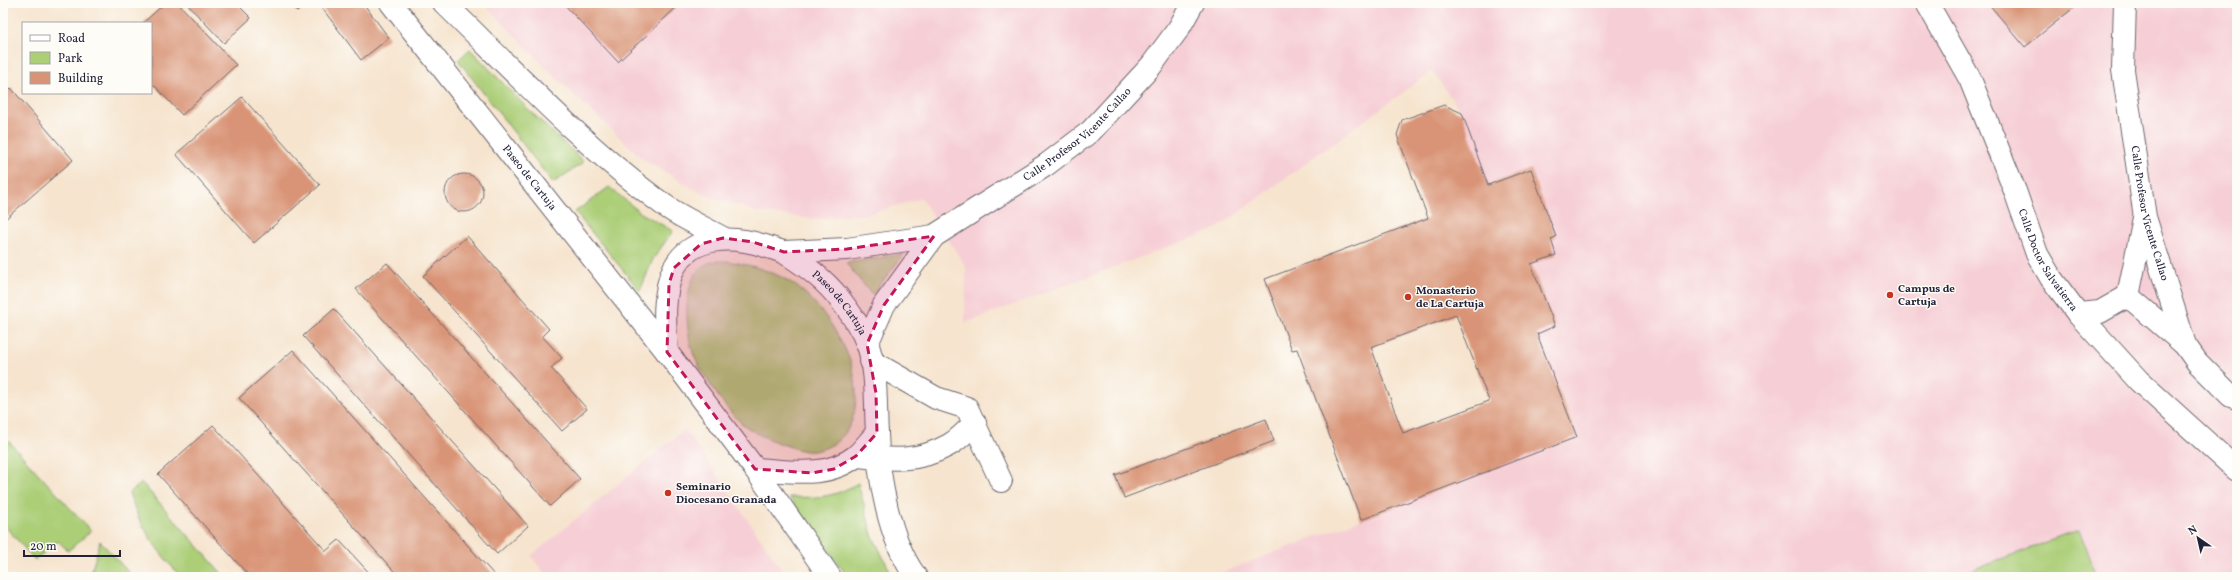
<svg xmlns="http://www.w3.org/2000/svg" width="2240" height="580" viewBox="0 0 2240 580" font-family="Vollkorn,serif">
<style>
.built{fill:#f6cfd6}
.green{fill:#abce77;stroke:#667859}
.building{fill:#d99477;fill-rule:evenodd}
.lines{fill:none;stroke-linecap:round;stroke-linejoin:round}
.minor-casing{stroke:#6c666e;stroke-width:24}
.major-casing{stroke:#6c666e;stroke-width:24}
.minor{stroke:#fff;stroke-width:22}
.major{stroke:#fff;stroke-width:22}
.marked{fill:#c2185b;fill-opacity:0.2;stroke:#c2185b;stroke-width:3;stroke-dasharray:8 5;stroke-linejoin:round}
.poi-dot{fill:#c8321e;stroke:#fdfcf7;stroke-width:1.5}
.labels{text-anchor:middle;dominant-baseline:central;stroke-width:3;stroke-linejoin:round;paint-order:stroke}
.street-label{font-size:11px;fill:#22223b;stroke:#fdfcf7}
.poi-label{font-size:11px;font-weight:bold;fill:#22223b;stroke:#fdfcf7;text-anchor:start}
</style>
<rect width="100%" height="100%" fill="#fdfcf7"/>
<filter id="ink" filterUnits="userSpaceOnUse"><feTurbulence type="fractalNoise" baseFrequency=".025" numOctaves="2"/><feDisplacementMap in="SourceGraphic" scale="8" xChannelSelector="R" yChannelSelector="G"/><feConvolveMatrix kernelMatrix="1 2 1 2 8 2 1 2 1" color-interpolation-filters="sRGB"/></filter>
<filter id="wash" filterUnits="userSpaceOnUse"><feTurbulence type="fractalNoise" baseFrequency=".012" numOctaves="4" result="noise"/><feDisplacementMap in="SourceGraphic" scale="16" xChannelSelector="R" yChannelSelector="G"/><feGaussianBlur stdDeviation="0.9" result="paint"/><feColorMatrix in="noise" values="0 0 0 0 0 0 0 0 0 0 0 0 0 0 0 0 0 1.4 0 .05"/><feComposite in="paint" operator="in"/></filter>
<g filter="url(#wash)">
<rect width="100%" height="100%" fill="#f6e4ce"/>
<!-- built -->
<g class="built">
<path d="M 483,3 L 2237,3 L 2237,577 L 1210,577 L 1577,437 L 1537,334 L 1531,264 L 1556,255 L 1551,239 L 1556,237 L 1488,185 L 1462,113 L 1432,71 L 1216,229 L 965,323 L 966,267 L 921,198 L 869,214 L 814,219 L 757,212 L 702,194 L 642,158 L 558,80 Z"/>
<path d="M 685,429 L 787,577 L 547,577 L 531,556 Z"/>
</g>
<!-- green -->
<g class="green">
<path d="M 470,49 L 529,110 L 584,162 L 553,183 L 458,60 Z"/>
<path d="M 609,187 L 641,213 L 673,231 L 653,259 L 640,291 L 575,212 Z"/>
<path d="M 904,254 L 872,295 L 846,263 Z"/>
<path d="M 726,261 C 755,265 784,274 806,294 C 823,310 836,330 846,351 C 863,387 862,443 814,451 C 805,452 797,449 788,446 C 774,442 756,434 744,425 C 727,412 706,380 696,360 C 685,337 679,276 708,263 C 713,261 721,261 726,261 Z"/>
<path d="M 3,435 L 91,531 L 68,551 L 58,541 L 35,560 L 3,524 Z"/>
<path d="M 142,483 L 225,577 L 181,577 C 158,552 139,526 129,493 Z"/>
<path d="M 858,483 L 872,535 L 893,577 L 848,577 L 789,497 C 818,498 833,498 858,483 Z"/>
<path d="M 2079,530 L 2096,577 L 1954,577 Z"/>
<path d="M 100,541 L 133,577 L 90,577 Z"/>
</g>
<g id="blocks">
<!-- building -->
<g class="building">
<path d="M 165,3 L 178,3 L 236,65 L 182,115 L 151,82 L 151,23 L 143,23 Z"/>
<path d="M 186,3 L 236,3 L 251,18 L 224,43 Z"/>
<path d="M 290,3 L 307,3 L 297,12 Z"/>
<path d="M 321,3 L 363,3 L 389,38 L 361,60 L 319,4 Z"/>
<path d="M 563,3 L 681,3 L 618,62 Z"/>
<path d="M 1988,3 L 2075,3 L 2077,5 L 2025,47 Z"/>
<path d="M 11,88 L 73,160 L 3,221 L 3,96 Z"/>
<path d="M 242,97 L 320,185 L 254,243 L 176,154 Z"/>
<path d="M 1444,105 L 1462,113 L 1488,185 L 1531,169 L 1556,237 L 1551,239 L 1556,255 L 1531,264 L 1555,326 L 1537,334 L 1577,437 L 1361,520 L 1297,349 L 1292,350 L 1265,279 L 1428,218 L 1397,135 L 1402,120 ZM 1456,315 L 1489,401 L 1403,433 L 1371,347 Z"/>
<circle cx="464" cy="193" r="19"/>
<path d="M 467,236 L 549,329 L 542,336 L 562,358 L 551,368 L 587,409 L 562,431 L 423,276 Z"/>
<path d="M 387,263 L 580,479 L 550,506 L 356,289 Z"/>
<path d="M 334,309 L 528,526 L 497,554 L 303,336 Z"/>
<path d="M 293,350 L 496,577 L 399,577 L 239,398 Z"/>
<path d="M 1266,419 L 1274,441 L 1124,498 L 1115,475 Z"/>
<path d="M 213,425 L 326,551 L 339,540 L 373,577 L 250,577 L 158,474 Z"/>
</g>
</g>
</g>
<g filter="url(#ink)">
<use href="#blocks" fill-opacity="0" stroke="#6c666e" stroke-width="1"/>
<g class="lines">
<defs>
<g id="minor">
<path id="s1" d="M 1927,3 L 1970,79 L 2015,191 L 2037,254 L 2051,278 L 2078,314 L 2139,381 L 2237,470"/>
<path id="s2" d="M 2125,3 L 2123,70 L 2145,217 L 2185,345 L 2197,362 L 2231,396 L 2237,398"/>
<path d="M 784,252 L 847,249 L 934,236"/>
<path d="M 2128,296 L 2185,345"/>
<path d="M 2078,314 L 2100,312 L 2128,296 L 2144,218"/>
<path id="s3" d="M 867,344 L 884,305 L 934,236 L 1046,165 L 1091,131 L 1151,66 L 1179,28 L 1193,3"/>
<path d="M 871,361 L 936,398 L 967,408 L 1001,481"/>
<path d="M 859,456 C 892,460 919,462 949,445 C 959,440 967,430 975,423"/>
</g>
<g id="major">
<path id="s4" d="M 391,3 L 667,352 L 755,469 L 830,577"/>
<path d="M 444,3 C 515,72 584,147 664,205 C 682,218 703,227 723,238"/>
<path id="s5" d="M 667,352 C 665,326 662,293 674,268 C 692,234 734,236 765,246 C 771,248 779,250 785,253 C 805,265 828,283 842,302 C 852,315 861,328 867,343 C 878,372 875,403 877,433 C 878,478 889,540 916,577"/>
<path d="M 755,469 C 790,471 827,479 856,456 C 864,449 870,440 877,433"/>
</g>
</defs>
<!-- minor casing -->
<use href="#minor" class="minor-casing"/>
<!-- major casing -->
<use href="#major" class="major-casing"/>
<!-- minor -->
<use href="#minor" class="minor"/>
<!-- major -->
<use href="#major" class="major"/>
</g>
</g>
<!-- marked area -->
<path class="marked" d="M 934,236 L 884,305 L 867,344 L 876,393 L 877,433 L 856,456 L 834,469 L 812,473 L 755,469 L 667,352 L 669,284 L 674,268 L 701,244 L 723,238 L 753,242 L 784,252 L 847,249 Z"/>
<!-- markers -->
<g class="poi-dot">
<circle cx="1890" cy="295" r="4"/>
<circle cx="1408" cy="297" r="4"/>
<circle cx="668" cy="493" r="4"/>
</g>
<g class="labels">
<!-- street labels -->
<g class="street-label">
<text stroke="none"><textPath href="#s3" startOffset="304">Calle Profesor Vicente Callao</textPath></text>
<text stroke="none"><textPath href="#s4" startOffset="223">Paseo de Cartuja</textPath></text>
<text stroke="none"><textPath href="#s2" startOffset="213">Calle Profesor Vicente Callao</textPath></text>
<text stroke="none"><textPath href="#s1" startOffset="285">Calle Doctor Salvatierra</textPath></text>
<text stroke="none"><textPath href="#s5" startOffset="283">Paseo de Cartuja</textPath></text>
</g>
<!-- poi labels -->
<g class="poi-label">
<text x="1898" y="289">Campus de<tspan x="1898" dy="13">Cartuja</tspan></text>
<text x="1416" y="291">Monasterio<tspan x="1416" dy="13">de La Cartuja</tspan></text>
<text x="676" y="487">Seminario<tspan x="676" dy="13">Diocesano Granada</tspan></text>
</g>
</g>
<!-- margin -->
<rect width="2240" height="580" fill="none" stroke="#fdfcf7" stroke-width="16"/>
<!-- legend -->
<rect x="22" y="22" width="130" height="72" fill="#fdfcf7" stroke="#a5a5ac"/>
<rect x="30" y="35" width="20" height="6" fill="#ffffff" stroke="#a5a5ac"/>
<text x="58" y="42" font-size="12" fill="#22223b">Road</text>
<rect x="30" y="52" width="20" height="12" fill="#abce77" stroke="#a5a5ac"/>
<text x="58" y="62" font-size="12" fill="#22223b">Park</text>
<rect x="30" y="72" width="20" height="12" fill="#d99477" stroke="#a5a5ac"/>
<text x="58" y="82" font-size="12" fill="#22223b">Building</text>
<!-- north arrow -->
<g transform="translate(2198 538) rotate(326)" stroke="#fdfcf7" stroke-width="3" paint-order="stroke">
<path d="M0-3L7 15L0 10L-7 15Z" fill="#22223b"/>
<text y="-6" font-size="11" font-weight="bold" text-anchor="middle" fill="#22223b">N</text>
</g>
<!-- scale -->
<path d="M24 550v6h96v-6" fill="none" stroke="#22223b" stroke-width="2"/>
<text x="30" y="550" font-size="12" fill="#22223b" stroke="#fdfcf7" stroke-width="3" paint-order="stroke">20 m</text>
</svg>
